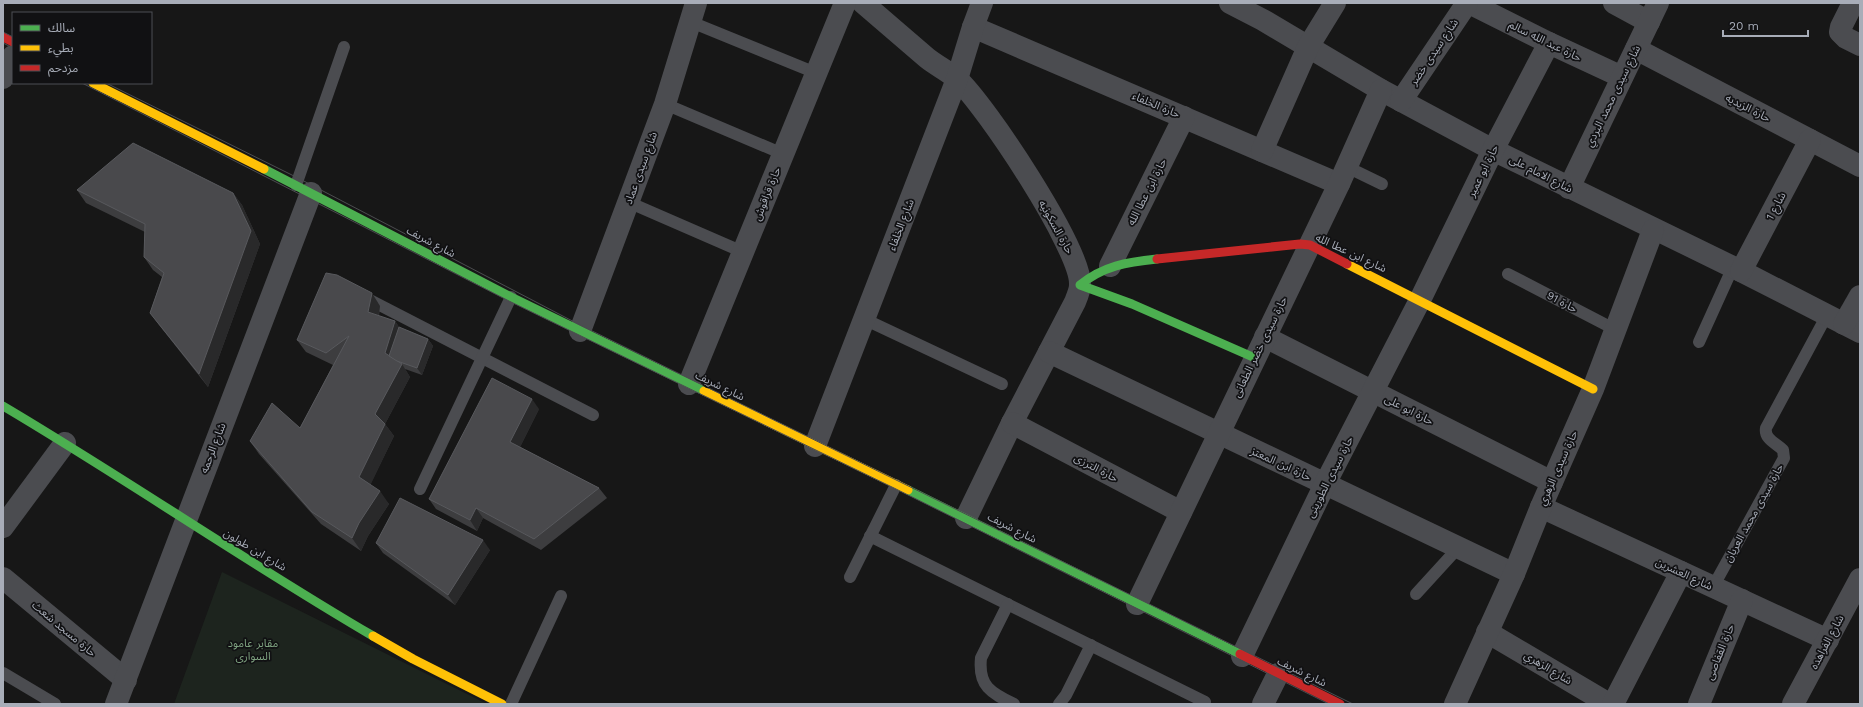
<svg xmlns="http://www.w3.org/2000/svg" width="1863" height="707" viewBox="0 0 1863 707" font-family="'Work Sans','Noto Sans Arabic',sans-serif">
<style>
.green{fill:#1d241e}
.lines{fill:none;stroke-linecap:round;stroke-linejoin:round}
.lane{stroke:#4b4c50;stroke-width:12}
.street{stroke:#4b4c50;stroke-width:22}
.fast{stroke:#4caf50;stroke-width:9}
.slow{stroke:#ffc107;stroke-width:9}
.jam{stroke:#c62828;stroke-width:9}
.tram{stroke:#4b4c4f;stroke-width:1}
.wall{fill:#3d3d3f}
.shaded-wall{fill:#29292a}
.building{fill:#49494c;stroke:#58595d}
.labels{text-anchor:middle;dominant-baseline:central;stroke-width:3.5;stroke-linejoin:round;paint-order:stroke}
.street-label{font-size:11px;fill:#a8adb8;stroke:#111113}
.park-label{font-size:11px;fill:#7fa381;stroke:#111113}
</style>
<rect width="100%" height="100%" fill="#171717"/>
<!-- green -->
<path class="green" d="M 222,572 L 487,704 L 174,704 Z"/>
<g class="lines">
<!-- lane -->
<g class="lane">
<path d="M 691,22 L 816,73"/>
<path d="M 665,104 L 783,154"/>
<path d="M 1347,167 L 1382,184"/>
<path d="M 296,185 L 344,47"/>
<path d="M 628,202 L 743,252"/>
<path d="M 1508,274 L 1616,330"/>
<path d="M 366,298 L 593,415"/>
<path d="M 864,319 L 1002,384"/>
<path d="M 1699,342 L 1733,267"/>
<path d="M 420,489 L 511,297"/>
<path d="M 870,536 L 1205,702"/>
<path d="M 850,577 L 896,485"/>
<path d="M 1713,587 L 1784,458 L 1783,450 C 1776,443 1764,439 1766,428 L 1827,315"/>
<path d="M 1416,594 L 1458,548"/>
<path d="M 1008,604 L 981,658 C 978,686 991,693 1014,704"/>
<path d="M 3,673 L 55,704"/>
<path d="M 511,704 L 561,596"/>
<path d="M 1059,704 L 1066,695 L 1091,645"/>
</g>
<!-- street -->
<g class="street">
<path d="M 863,3 C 884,21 906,40 927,58 C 937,66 948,71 957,79 C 985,104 1082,250 1080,285 C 1080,290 1077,297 1075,302 L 1012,423 L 966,518"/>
<path d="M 1230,3 L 1263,20 L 1381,90 L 1493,150 L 1741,271 L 1860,332"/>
<path d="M 1469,3 L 1549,43 L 1622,77"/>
<path d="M 1614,3 L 1649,22"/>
<path d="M 1853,3 L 1841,27 L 1840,32 L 1846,38 L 1860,45"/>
<path d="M 973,27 L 1339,184"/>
<path d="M 1636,49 L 1860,166"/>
<path d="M 3,78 L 13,56"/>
<path d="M 1401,101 L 1467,3"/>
<path d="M 1262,151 L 1308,47 L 1335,3"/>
<path d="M 1569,188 L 1658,3"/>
<path d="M 1110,266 L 1184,117"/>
<path d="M 1741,271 L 1810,140"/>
<path d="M 1844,324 L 1860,296"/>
<path d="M 580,331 L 665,104 L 696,3"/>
<path d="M 1265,337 L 1552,482"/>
<path d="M 1049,352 L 1514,574"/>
<path d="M 689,384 L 845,3"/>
<path d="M 1012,423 L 1181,512"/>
<path d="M 815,446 L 957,79 L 973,27 L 982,3"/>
<path d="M 1541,507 L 1828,640"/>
<path d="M 3,527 L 65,443"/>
<path d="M 3,578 L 126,680"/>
<path d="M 1137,604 L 1339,184 L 1381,90"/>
<path d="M 1487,632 L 1609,704"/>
<path d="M 1242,656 L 1325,484 L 1420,300 L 1493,150 L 1549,43"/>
<path d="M 116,704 L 311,193"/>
<path d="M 1263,704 L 1278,674"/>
<path d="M 1455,704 L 1514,574 L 1541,507 L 1593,389 L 1653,230"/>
<path d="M 1613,704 L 1681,572"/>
<path d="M 1699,704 L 1742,600"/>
<path d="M 1793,704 L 1860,579"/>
</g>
<!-- fast -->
<g class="fast">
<path d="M 264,169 L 511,297 L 704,391"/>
<path d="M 1157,259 C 1127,262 1103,266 1080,285 L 1132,304 L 1255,358"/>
<path d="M 3,406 C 128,480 248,563 373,636"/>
<path d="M 908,490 L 1240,654"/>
</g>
<!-- slow -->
<g class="slow">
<path d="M 93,83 L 264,169"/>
<path d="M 1347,264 L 1593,389"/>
<path d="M 704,391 L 908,490"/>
<path d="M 373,636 L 413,659 L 502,704"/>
</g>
<!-- jam -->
<g class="jam">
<path d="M 3,37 L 13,42"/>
<path d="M 1157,259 L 1300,244 L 1310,245 L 1347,264"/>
<path d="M 1240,654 L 1340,704"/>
</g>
<!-- tram -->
<g class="tram">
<path d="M 3,32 L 13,37"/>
<path d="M 3,43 L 13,48"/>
<path d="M 82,83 L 509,301 L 894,488 L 1329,704"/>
<path d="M 106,83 L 298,178 L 582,326 L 1353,704"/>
</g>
</g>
<!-- wall -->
<g class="wall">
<path d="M 77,190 L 233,193 L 242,205 L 260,244 L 208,387 L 159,325 L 150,313 L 162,277 L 153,270 L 144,257 L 145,232 L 86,203 Z"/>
<path d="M 380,306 L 379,316 L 395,321 L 399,327 L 428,339 L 433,346 L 422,375 L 405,369 L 410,377 L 385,424 L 394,436 L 370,485 L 389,504 L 368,536 L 361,551 L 321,524 L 259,454 L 250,441 L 300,428 L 333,365 L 306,352 L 297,340 Z"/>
<path d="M 539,409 L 520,447 L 599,488 L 607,498 L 541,550 L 483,518 L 477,531 L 436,509 L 429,499 Z"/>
<path d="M 376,543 L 490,550 L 455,605 L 383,553 Z"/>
</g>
<!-- shaded-wall -->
<g class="shaded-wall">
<path d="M 233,193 L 242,205 L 260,244 L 208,387 L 199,374 Z"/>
<path d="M 372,293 L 380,306 L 377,324 L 368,312 Z"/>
<path d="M 395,321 L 404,334 L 388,358 L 385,353 Z"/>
<path d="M 428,339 L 433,346 L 422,375 L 417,368 Z"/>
<path d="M 402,364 L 410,377 L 385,424 L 394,436 L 368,490 L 359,477 L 375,414 Z"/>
<path d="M 532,399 L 539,409 L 517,453 L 510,442 Z"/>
<path d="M 380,491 L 389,504 L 368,536 L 361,551 L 352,538 L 359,523 Z"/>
<path d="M 476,508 L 483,518 L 477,531 L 470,520 Z"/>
<path d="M 483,540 L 490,550 L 455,605 L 448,595 Z"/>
</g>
<!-- building -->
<g class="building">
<path d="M 133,143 L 233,193 L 251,231 L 199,374 L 150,313 L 164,273 L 144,257 L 145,224 L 77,190 Z"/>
<path d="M 326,273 L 337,275 L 372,293 L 368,312 L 395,321 L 385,353 L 402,364 L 375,414 L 385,424 L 359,477 L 380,491 L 359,523 L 352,538 L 312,512 L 250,441 L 272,403 L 300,428 L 349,336 L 326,353 L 297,340 Z"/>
<path d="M 399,327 L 428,339 L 417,368 L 397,361 L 389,356 Z"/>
<path d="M 492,378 L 532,399 L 510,442 L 599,488 L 534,539 L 476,508 L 470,520 L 429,499 Z"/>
<path d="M 400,498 L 483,540 L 448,595 L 376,543 Z"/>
</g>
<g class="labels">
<!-- street labels -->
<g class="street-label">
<text transform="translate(1545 41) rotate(26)">حارة عبد الله سالم</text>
<text transform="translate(1434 52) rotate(-56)">شارع سيدى خضر</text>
<text transform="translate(1613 96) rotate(-64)">شارع سيدى محمد البردي</text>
<text transform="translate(1156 105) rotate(23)">حارة الخلفاء</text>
<text transform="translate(1748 108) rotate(27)">حارة الزيديه</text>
<text transform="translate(641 168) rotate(-70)">شارع سيدى عماد</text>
<text transform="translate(1483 171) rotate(-64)">حارة ابو عمير</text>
<text transform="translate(1541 174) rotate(27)">شارع الامام على</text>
<text transform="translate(1147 192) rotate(-63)">حارة ابن عطا الله</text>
<text transform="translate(767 194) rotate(-68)">حارة قراقوش</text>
<text transform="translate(1776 206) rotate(-62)">شارع 1</text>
<text transform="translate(901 225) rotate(-69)">شارع الخلفاء</text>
<text transform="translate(1056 227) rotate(61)">حارة السكونيه</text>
<text transform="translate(431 242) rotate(28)">شارع شريف</text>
<text transform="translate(1351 253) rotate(25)">شارع ابن عطا الله</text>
<text transform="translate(1562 302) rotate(28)">حارة 91</text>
<text transform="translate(1260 347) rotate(-64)">حارة سيدى خضر الطعانى</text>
<text transform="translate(720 386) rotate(26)">شارع شريف</text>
<text transform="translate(1409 410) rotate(27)">حارة ابو على</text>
<text transform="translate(213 448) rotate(-69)">شارع الرحمه</text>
<text transform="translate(1281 464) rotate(25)">حارة ابن المعتز</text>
<text transform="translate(1096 468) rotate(28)">حارة الترزى</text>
<text transform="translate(1558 468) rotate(-66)">حارة سيدى الزهري</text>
<text transform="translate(1330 477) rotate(-63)">حارة سيدى الطورينى</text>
<text transform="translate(1754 513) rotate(-61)">حارة سيدى محمد العريان</text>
<text transform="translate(1012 528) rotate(27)">شارع شريف</text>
<text transform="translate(255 550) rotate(31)">شارع ابن طولون</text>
<text transform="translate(1684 574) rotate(25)">شارع العشرين</text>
<text transform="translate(64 629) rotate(40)">حارة مسجد شعث</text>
<text transform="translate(1827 642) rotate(-62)">شارع الفراهده</text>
<text transform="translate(1720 652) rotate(-68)">حارة القفاصى</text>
<text transform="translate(1548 668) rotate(31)">شارع الزهري</text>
<text transform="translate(1302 672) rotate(26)">شارع شريف</text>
</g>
<!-- park labels -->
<g class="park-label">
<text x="253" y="643">مقابر عامود<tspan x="253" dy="13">السوارى</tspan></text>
</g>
</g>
<!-- border -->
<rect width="1863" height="707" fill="none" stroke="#a8adb8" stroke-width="8"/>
<!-- legend -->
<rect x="12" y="12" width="140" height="72" fill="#111113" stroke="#4d4f55"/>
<rect x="20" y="25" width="20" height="6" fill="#4caf50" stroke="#4d4f55"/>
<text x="48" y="32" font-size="12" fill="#a8adb8">سالك</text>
<rect x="20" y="45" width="20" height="6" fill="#ffc107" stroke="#4d4f55"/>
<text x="48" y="52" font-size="12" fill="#a8adb8">بطيء</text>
<rect x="20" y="65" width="20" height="6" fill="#c62828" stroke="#4d4f55"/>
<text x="48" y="72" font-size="12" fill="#a8adb8">مزدحم</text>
<!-- scale -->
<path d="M1723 30v6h85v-6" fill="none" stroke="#a8adb8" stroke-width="2"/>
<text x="1729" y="30" font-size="12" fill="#a8adb8" stroke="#111113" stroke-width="3" paint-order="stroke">20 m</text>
</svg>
